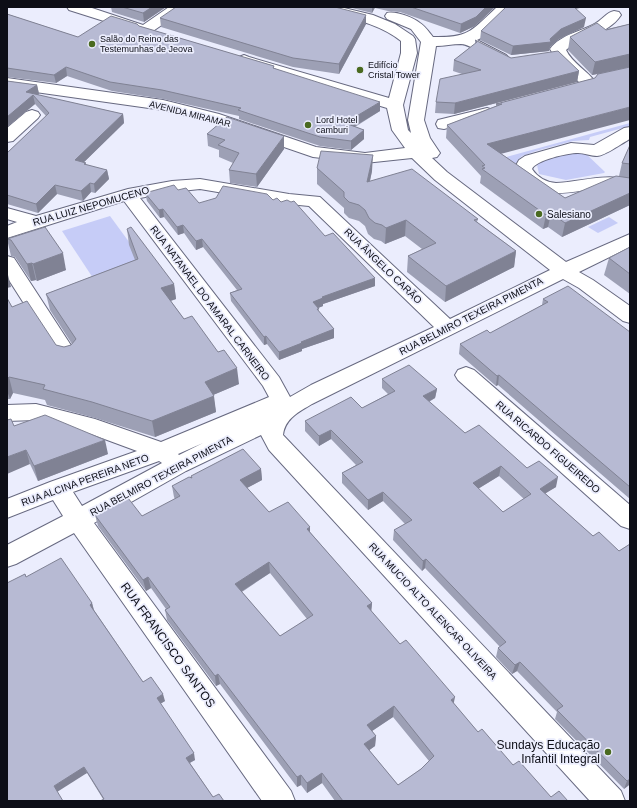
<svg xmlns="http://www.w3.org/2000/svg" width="637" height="808" viewBox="0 0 637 808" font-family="Helvetica,sans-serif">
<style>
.green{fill:#c6ccf7}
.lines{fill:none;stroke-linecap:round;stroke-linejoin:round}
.minor-casing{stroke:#676980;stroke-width:2}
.minor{fill:#fff;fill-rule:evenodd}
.wall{fill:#9da0b5;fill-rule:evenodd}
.shaded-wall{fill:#808294}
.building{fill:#b7bad3;stroke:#808294;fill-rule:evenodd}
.poi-dot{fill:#4a6a20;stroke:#ebedfd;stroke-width:1.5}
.labels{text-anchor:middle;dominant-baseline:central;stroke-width:3.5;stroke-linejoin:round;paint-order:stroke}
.far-poi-label{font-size:9px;fill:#0d0e17;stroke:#ebedfd;text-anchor:start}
.far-street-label{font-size:9px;fill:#0d0e17;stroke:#ebedfd}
.street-label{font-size:10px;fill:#0d0e17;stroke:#ebedfd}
.poi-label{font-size:10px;fill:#0d0e17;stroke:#ebedfd;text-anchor:start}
.near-street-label{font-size:12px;fill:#0d0e17;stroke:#ebedfd}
.near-poi-label{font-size:12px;fill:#0d0e17;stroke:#ebedfd;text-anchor:end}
</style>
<rect width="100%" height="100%" fill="#ebedfd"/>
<!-- green -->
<g class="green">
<path d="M 630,123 L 630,126 L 590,137 L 589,140 L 573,141 L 536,151 L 522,156 L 517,161 L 516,165 L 503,158 Z"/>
<path d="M 582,150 L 605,172 L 604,173 L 566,180 L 539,174 L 536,160 Z"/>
<path d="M 110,216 L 143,261 L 93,278 L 62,231 Z"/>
<path d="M 609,217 L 618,223 L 598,233 L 588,227 Z"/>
</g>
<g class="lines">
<defs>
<g id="minor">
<path d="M 67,7 L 89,7 L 143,25 L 169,7 L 186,7 L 184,10 L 150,33 L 145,34 L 69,10 Z"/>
<path d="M 317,7 L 340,7 L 373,15 L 395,24 L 413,36 L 415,39 L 417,53 L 403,105 L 408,130 L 411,133 L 408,120 L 421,42 L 411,29 L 387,19 L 385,16 L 387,13 C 396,11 412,17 420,23 C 425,26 429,32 433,37 C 470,38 472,30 497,7 L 512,7 L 481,38 L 477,40 L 506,55 L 509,58 L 506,61 C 489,66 477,45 461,44 C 453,44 444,46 436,46 L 424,120 L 430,138 L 440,153 L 437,157 L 432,158 L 447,172 L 566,262 L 630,234 L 630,247 L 579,272 L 593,280 L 630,306 L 630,323 L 623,321 L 579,288 L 563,279 L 312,404 C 299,412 285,418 283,435 L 621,791 L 625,801 L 590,801 L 269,450 L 261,435 L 186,471 L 94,523 L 291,791 L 295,801 L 262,801 L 74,533 L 16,564 L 7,567 L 7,545 L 63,516 L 53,500 L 7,518 L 7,499 L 50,482 L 137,451 L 91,434 L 36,420 L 7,421 L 7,405 L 36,404 L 95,419 L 161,442 L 269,397 L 263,386 L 124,201 L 7,238 L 7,226 L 17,222 L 7,219 L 7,208 L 36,216 L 128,189 L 172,181 L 200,179 L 289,194 L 320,197 L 450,319 L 550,270 L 435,180 L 412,158 L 365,163 L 313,157 L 208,121 L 163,110 L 7,88 L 7,78 L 163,100 L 219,114 L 316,147 L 365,153 L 405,148 L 392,130 L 387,108 L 239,63 L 236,60 L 239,57 L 244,55 L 249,57 L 389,98 L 401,53 L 401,41 C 377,22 347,18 319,10 ZM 200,189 L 289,204 L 309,206 L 434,327 L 311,385 L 290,397 L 279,377 L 140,198 L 172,192 ZM 203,443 L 179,455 L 178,454 ZM 159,461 L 162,463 L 82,506 L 73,492 Z"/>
<path d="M 614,11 L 619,12 L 621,15 C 608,35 583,35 566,50 C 572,63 588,71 596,83 C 595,84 594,88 592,89 C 588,94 566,98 559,96 L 557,93 L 559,90 L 580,83 L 558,62 L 550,49 C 561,34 581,32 596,23 C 603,19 607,12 614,11 Z"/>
<path d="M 487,108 L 493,110 L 495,113 L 493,116 L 444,129 L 438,128 L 436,124 L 438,120 Z"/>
<path d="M 32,110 L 38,112 L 40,115 L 38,118 L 13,141 L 7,142 L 7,128 L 26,112 Z"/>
<path d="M 630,127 L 630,139 C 622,143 605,156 597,156 C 591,156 584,153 578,153 C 568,153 536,160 532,169 C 538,178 546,182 556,183 C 581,182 605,173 630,180 L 630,191 C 622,189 614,187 606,188 C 574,189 534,207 514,169 L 519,160 L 525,156 L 571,143 L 594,145 L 624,128 Z"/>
<path d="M 7,256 L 14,258 L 74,350 L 78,355 L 74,360 L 67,362 L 60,360 L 7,277 Z"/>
<path d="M 466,367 L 474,370 L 630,505 L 630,529 L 621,526 L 458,380 L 455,375 L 458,370 Z"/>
</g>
</defs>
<!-- minor casing -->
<use href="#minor" class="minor-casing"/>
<!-- minor -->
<use href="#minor" class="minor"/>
</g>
<!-- wall -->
<g class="wall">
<path d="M 111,7 L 166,7 L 144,22 L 112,12 Z"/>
<path d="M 348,7 L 495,7 L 475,26 L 460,33 L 400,12 L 388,11 L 375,8 L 372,13 Z"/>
<path d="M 576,9 L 584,27 L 559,39 L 550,47 L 549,51 L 511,55 L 480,40 L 481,31 Z"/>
<path d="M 7,14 L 78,37 L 139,26 L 274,66 L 274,68 L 380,111 L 355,127 L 364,130 L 364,139 L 351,150 L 320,146 L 239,119 L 239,116 L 163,99 L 112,91 L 67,76 L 56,83 L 7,77 Z"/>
<path d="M 160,18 L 366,24 L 339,74 L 293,67 L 161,27 Z"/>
<path d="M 630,24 L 630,67 L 600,74 L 539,143 L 500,153 L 565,198 L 619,176 L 622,163 L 630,145 L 630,205 L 562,237 L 548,227 L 543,229 L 480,183 L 481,176 L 446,138 L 447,125 L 496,106 L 496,104 L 595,78 L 598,74 L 592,75 L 568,50 L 570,37 Z"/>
<path d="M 475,40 L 511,58 L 579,71 L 577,82 L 454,114 L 435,113 L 436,102 L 462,74 L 453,71 L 454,60 L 475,44 Z"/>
<path d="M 7,81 L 37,85 L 39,94 L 38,95 L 123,114 L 124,123 L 84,162 L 86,165 L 107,170 L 109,179 L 95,193 L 91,192 L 83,201 L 57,194 L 38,213 L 7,204 L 7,153 L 46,116 L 35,104 L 7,127 Z"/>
<path d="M 207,134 L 284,149 L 257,187 L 230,183 L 229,170 L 233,163 L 219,157 L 219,150 L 208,146 Z"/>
<path d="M 317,168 L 372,171 L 370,181 L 478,219 L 477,222 L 516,251 L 514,267 L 445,302 L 407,272 L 408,256 L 422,249 L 405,236 L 385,244 L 381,241 L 374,239 L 368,234 L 365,226 L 359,221 L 349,218 L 344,213 L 344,208 L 317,184 Z"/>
<path d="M 178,190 L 199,203 L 273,200 L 281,202 L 325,236 L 375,286 L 323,304 L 323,306 L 318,308 L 319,312 L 334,329 L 334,338 L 302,349 L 302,351 L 279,360 L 267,344 L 264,345 L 231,301 L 230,293 L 237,290 L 203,247 L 196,250 L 184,233 L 178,235 L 164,217 L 160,218 L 147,201 L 145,193 Z"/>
<path d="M 45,227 L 66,270 L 37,281 L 36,280 L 31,281 L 15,257 L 11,256 L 7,239 Z"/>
<path d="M 127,229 L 174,284 L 176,299 L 171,301 L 184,319 L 239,384 L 213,395 L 216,412 L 155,437 L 95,418 L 47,405 L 45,400 L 13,393 L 10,399 L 7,399 L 7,298 L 12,307 L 56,345 L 64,347 L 71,345 L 72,344 L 50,310 L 46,294 L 135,260 L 129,245 Z"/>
<path d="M 630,247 L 630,294 L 604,275 L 609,258 Z"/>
<path d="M 543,299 L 630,332 L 630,499 L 498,385 L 496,386 L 459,354 L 460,344 L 490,333 L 542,305 Z"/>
<path d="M 382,379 L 437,389 L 435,398 L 429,402 L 465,433 L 527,468 L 556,487 L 545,493 L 593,536 L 619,551 L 630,544 L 630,786 L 629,785 L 624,789 L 555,719 L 557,712 L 517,671 L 512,674 L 496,657 L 498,648 L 500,647 L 425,568 L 422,571 L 393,540 L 394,530 L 405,524 L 383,501 L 368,510 L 342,483 L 342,473 L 356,465 L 331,439 L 319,446 L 305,431 L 305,421 L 362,408 L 388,394 L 382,388 ZM 499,476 L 524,499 L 503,512 L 478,489 Z"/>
<path d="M 14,426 L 108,454 L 38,481 L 30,464 Z"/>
<path d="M 261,469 L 262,480 L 247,488 L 269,512 L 310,527 L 310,532 L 372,603 L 371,611 L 400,644 L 454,704 L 478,732 L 513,765 L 551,797 L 568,801 L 335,801 L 322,783 L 307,793 L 301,785 L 297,787 L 220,684 L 216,686 L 167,620 L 165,610 L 166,609 L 151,588 L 146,591 L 98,526 L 95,515 L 142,516 L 175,499 L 174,497 L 172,486 L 191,478 L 191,476 ZM 270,573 L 307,619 L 280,636 L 242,592 ZM 393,717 L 429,761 L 421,769 L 398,785 L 369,750 L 375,746 L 376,736 L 372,731 Z"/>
<path d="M 26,577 L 92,603 L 94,610 L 143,682 L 165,701 L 160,704 L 195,760 L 190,763 L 213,797 L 103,799 L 87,773 L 7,801 Z"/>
</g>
<!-- shaded-wall -->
<g class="shaded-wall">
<path d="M 152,7 L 166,7 L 144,22 L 143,13 Z"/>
<path d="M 372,7 L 375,7 L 372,13 Z"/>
<path d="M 486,7 L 495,7 L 475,26 L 460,33 L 461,24 Z"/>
<path d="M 568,7 L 584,7 L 567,11 Z"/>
<path d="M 366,15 L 366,24 L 339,74 L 339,64 Z"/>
<path d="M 586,18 L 584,27 L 559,39 L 550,47 L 549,51 L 511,55 L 513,46 L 550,39 L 561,29 Z"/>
<path d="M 630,54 L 630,67 L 592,75 L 595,62 Z"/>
<path d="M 66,67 L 67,76 L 56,83 L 54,75 Z"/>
<path d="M 579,71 L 577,82 L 454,114 L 455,103 Z"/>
<path d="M 37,85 L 39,94 L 35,97 L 33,95 L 35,104 L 7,127 L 7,117 L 26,92 Z"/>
<path d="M 380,102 L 380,111 L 345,132 L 345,123 Z"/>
<path d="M 630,107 L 630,120 L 485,158 L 487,144 Z"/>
<path d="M 123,114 L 124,123 L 77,169 L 75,160 Z"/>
<path d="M 364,130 L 364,139 L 351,150 L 351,141 Z"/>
<path d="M 284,136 L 284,149 L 257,187 L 256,174 Z"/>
<path d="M 373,155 L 372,171 L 366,198 L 367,182 Z"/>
<path d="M 107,170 L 109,179 L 95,193 L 94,184 Z"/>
<path d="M 90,183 L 91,192 L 83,201 L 81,191 Z"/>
<path d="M 55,185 L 57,194 L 38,213 L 36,204 Z"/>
<path d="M 630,193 L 630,205 L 562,237 L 565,223 Z"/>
<path d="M 163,209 L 164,217 L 160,218 L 159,210 Z"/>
<path d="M 551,213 L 548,227 L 543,229 L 546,215 Z"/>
<path d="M 406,220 L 405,236 L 385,244 L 386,228 Z"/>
<path d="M 183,225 L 184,233 L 178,235 L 177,227 Z"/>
<path d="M 202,239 L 203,247 L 196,250 L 196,241 Z"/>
<path d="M 516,251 L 514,267 L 445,302 L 446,286 Z"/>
<path d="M 63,253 L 66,270 L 37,281 L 33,264 Z"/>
<path d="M 32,263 L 36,280 L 31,281 L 27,264 Z"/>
<path d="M 7,271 L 11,287 L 7,288 Z"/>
<path d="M 375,278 L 375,286 L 323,304 L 323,306 L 313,310 L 313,302 L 322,297 Z"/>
<path d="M 174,284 L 176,299 L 163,303 L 161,288 Z"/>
<path d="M 334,329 L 334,338 L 302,349 L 302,351 L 279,360 L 279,352 L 301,342 Z"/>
<path d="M 266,336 L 267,344 L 264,345 L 264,337 Z"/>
<path d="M 237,368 L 239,384 L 206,398 L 205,382 Z"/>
<path d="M 499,375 L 498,385 L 496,386 L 497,376 Z"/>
<path d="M 9,377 L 13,393 L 10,399 L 7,391 L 7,379 Z"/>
<path d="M 437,389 L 435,398 L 422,405 L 423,396 Z"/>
<path d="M 214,396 L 216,412 L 155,437 L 152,421 Z"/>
<path d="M 331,430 L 331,439 L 319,446 L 319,436 Z"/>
<path d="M 105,440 L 108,454 L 38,481 L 34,466 Z"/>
<path d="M 26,450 L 30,464 L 7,474 L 7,457 Z"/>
<path d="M 501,466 L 499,476 L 471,493 L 473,483 Z"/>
<path d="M 261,469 L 262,480 L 241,491 L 240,480 Z"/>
<path d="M 558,477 L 556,487 L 538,498 L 540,489 Z"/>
<path d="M 383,492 L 383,501 L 368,510 L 368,500 Z"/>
<path d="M 310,527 L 310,538 L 307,529 Z"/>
<path d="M 426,559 L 425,568 L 422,571 L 423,561 Z"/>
<path d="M 269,562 L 270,573 L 236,595 L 235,584 Z"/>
<path d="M 148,577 L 151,588 L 146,591 L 143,580 Z"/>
<path d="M 92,603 L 94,611 L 90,605 Z"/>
<path d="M 372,603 L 371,614 L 367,606 Z"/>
<path d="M 520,662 L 517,671 L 512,674 L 515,665 Z"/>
<path d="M 218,674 L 220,684 L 216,686 L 215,676 Z"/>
<path d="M 163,694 L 165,701 L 158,705 L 157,698 Z"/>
<path d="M 455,697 L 453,707 L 451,700 Z"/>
<path d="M 394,706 L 393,717 L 366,735 L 367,725 Z"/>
<path d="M 376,736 L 375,746 L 364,754 L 364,744 Z"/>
<path d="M 194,753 L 195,760 L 187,764 L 186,758 Z"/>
<path d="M 84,767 L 87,773 L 57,792 L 54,786 Z"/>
<path d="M 322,773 L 322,783 L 307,793 L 307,783 Z"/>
<path d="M 301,775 L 301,785 L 297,787 L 297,777 Z"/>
<path d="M 630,779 L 630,782 L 629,785 L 624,789 L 627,781 Z"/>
</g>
<!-- building -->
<g class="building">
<path d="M 122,7 L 152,7 L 143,13 Z"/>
<path d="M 176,7 L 335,7 L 366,15 L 339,64 L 293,58 L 160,18 Z"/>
<path d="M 411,7 L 486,7 L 476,17 L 461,24 Z"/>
<path d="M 506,7 L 574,7 L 586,18 L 561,29 L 550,39 L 551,42 L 513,46 L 481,31 Z"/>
<path d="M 7,14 L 78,37 L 111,16 L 137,24 L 139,26 L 274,66 L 273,68 L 380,102 L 345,123 L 364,130 L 351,141 L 320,137 L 238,110 L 241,108 L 162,90 L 110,82 L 66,67 L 54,75 L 7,68 Z"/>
<path d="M 597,23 L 606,30 L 630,24 L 630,54 L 595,62 L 570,37 Z"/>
<path d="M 475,40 L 511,58 L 558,51 L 579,71 L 455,103 L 436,102 L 440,79 L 481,70 L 454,60 L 477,42 Z"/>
<path d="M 630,67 L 630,107 L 487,144 L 565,198 L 616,176 L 630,178 L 630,193 L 565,223 L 551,213 L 546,215 L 482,169 L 485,168 L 482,166 L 485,165 L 447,125 L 502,104 L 496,104 L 595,78 L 598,74 Z"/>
<path d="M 7,81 L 37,85 L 26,92 L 123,114 L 75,160 L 86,163 L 84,164 L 107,170 L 94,184 L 90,183 L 81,191 L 55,185 L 36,204 L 7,195 L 7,153 L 49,113 L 33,95 L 7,117 Z"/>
<path d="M 227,117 L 284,136 L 256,174 L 229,170 L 239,153 L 218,145 L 225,140 L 207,134 Z"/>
<path d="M 630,145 L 630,164 L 622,163 Z"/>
<path d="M 321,151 L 373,155 L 367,182 L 412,169 L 478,219 L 474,220 L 516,251 L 446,286 L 408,256 L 436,243 L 406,220 L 386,228 L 382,225 L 375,223 L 369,218 L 365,210 L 359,205 L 349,202 L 344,197 L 344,192 L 317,168 Z"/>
<path d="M 174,185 L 178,190 L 186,188 L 199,203 L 216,198 L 223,186 L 267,194 L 273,200 L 277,198 L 281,202 L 287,200 L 291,202 L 294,201 L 325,236 L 333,233 L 375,278 L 322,297 L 323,298 L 313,302 L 319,309 L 317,309 L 334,329 L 301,342 L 302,343 L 279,352 L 266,336 L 264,337 L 230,293 L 242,289 L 202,239 L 196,241 L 183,225 L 177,227 L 163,209 L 159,210 L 145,193 Z"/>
<path d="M 45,227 L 63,253 L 33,264 L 32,263 L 27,264 L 11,240 L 7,239 Z"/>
<path d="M 131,227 L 174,284 L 161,288 L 184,319 L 192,316 L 218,352 L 224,350 L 237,368 L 205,382 L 214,396 L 152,421 L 92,402 L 43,389 L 45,385 L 9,377 L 7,379 L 7,298 L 12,307 L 27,301 L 56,345 L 64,347 L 71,345 L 76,339 L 46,294 L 138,259 L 127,229 Z"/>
<path d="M 630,247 L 630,274 L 609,258 Z"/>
<path d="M 568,286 L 630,332 L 630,487 L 499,375 L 497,376 L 460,344 L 487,330 L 490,333 L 548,302 L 543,299 Z"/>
<path d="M 409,365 L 437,389 L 423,396 L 465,433 L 479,425 L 527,468 L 539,461 L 558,477 L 540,489 L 593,536 L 599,532 L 619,551 L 630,544 L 630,779 L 627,781 L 557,710 L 563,706 L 520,662 L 515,665 L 498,648 L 506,642 L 426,559 L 423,561 L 394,530 L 412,520 L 383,492 L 368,500 L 342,473 L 363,462 L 331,430 L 319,436 L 305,421 L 351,397 L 362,408 L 395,391 L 382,379 ZM 501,466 L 531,494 L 503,512 L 473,483 Z"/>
<path d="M 45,415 L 105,440 L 34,466 L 26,450 L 7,457 L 7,420 L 11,419 L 14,426 Z"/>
<path d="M 243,449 L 261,469 L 240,480 L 269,512 L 288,502 L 310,527 L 307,529 L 372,603 L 367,606 L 400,644 L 406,640 L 455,697 L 451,700 L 478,732 L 482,729 L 513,765 L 519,761 L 551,797 L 559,791 L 568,801 L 343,801 L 322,773 L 307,783 L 301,775 L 297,777 L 218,674 L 215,676 L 165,610 L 170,607 L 148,577 L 143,580 L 95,515 L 128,498 L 142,516 L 180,496 L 172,486 L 189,477 L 192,478 L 191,476 ZM 269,562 L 313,615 L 280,636 L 235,584 ZM 394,706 L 434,756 L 421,769 L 398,785 L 364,744 L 376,736 L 367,725 Z"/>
<path d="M 61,558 L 92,603 L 90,605 L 143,682 L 151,677 L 163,694 L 157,698 L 194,753 L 186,758 L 213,797 L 219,794 L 224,801 L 100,801 L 104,799 L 84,767 L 54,786 L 63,801 L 7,801 L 7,583 L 25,574 L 26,577 Z"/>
</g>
<!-- markers -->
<g class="poi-dot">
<circle cx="92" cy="44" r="4"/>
<circle cx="360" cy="70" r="4"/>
<circle cx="308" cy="125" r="4"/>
<circle cx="539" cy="214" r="4"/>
<circle cx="608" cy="752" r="4"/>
</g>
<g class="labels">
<!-- far-poi labels -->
<g class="far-poi-label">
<text x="100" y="39">Salão do Reino das<tspan x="100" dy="10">Testemunhas de Jeova</tspan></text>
<text x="368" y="65">Edifício<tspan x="368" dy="10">Cristal Tower</tspan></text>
<text x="316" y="120">Lord Hotel<tspan x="316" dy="10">camburi</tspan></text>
</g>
<!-- far-street labels -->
<g class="far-street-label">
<text transform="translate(190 114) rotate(14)">AVENIDA MIRAMAR</text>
</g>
<!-- street labels -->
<g class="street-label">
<text transform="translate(91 206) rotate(-16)">RUA LUIZ NEPOMUCENO</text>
<text transform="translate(383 266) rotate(44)">RUA ÂNGELO CARÃO</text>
<text transform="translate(210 303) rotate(53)">RUA NATANAEL DO AMARAL CARNEIRO</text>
<text transform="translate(471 316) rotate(-27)">RUA BELMIRO TEXEIRA PIMENTA</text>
<text transform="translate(548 447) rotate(41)">RUA RICARDO FIGUEIREDO</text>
<text transform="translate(161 476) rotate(-28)">RUA BELMIRO TEXEIRA PIMENTA</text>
<text transform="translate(85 480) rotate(-20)">RUA ALCINA PEREIRA NETO</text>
<text transform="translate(433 611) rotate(47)">RUA MUCIO ALTO ALENCAR OLIVEIRA</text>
</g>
<!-- poi labels -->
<g class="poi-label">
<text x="547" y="214">Salesiano</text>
</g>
<!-- near-street labels -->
<g class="near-street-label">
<text transform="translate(168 645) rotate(54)">RUA FRANCISCO SANTOS</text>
</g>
<!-- near-poi labels -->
<g class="near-poi-label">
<text x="600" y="745">Sundays Educação<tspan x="600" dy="14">Infantil Integral</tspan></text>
</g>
</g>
<!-- border -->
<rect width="637" height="808" fill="none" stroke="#0d0e17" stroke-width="16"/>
</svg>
